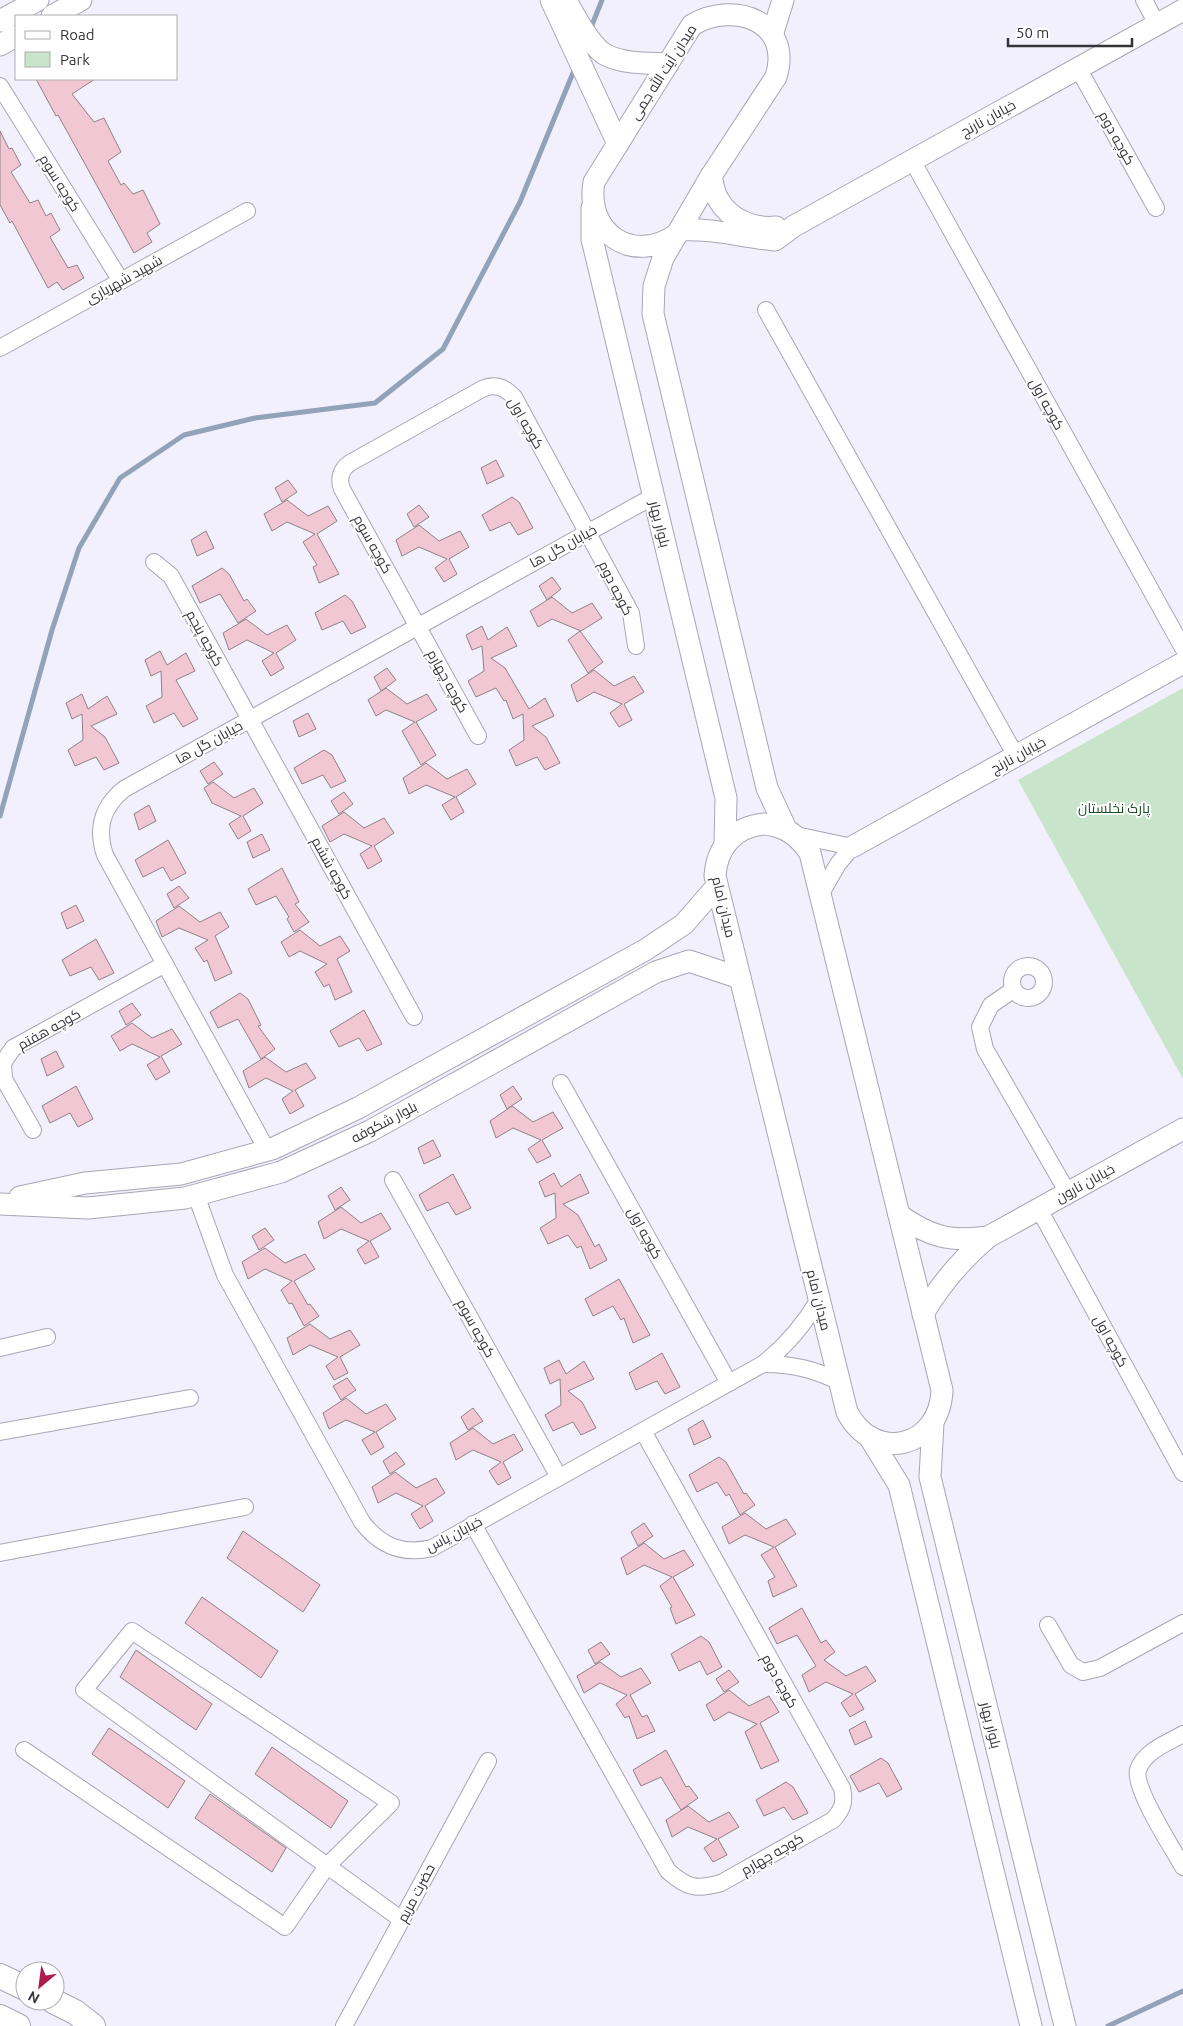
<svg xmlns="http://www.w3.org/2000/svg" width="1183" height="2026" viewBox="0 0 1183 2026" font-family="Ubuntu,Cairo,sans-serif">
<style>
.green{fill:#c8e5cb}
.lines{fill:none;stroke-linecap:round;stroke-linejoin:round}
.stream{stroke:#92a2b9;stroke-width:5}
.building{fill:#f0c7d3;stroke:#918186}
.minor-casing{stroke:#a8a5b4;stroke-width:18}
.tertiary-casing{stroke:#a8a5b4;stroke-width:23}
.secondary-casing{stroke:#a8a5b4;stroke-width:26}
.minor{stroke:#fff;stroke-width:16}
.tertiary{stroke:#fff;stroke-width:21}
.secondary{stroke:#fff;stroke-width:24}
.labels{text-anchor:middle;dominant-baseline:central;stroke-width:4;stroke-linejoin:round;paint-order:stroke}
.street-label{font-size:14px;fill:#35343a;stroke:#fff}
.park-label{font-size:14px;fill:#1d4a25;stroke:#fff}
</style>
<rect width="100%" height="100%" fill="#f3f0fd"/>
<!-- green -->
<path class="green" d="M 1183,688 L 1183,1079 L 1018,780 Z"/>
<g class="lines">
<!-- stream -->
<g class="stream">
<path d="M 590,30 L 602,0"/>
<path d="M 0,816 L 52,630 L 79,548 L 120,478 L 184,435 L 255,418 L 375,403 L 443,349 L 520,202 L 575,68"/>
<path d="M 1108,2026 L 1183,1991"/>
</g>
</g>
<!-- building -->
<g class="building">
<path d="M 36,79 L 95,79 L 72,94 L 94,122 L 104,118 L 121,152 L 108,161 L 121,185 L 124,183 L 133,194 L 143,190 L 160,224 L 147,233 L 152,242 L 134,253 L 58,115 L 56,116 Z"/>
<path d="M 0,131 L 9,149 L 12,148 L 21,165 L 11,172 L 30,203 L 38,200 L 46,216 L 51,213 L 60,230 L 50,237 L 68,268 L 77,265 L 84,278 L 63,290 L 57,282 L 48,288 L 12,221 L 10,223 L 0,205 Z"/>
<path d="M 496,460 L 504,476 L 487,484 L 481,468 Z"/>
<path d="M 288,480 L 297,492 L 282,502 L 275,488 Z"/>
<path d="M 512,497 L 519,502 L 533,528 L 518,535 L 510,522 L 490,531 L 482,515 Z"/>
<path d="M 287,500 L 308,516 L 328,506 L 337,521 L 317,534 L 339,574 L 319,583 L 313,567 L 317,565 L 303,542 L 315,534 L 287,522 L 272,531 L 264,514 Z"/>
<path d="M 419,505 L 429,517 L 414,527 L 407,514 Z"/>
<path d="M 419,525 L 439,541 L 460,531 L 469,547 L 449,559 L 457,574 L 444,582 L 435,568 L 447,559 L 419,547 L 402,556 L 396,540 Z"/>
<path d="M 206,531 L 214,548 L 197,556 L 191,540 Z"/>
<path d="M 222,568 L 229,574 L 244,601 L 247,599 L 256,611 L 238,623 L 220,594 L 200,603 L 192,586 Z"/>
<path d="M 552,577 L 561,589 L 547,600 L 539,586 Z"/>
<path d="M 345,595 L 352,601 L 366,627 L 351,634 L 343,621 L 322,630 L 315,613 Z"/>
<path d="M 552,597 L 572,613 L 592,603 L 602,618 L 581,631 L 552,619 L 538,627 L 530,611 Z"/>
<path d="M 246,619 L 267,635 L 287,625 L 296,640 L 276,653 L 284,668 L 271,676 L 262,661 L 274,653 L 247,640 L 229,650 L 223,633 Z"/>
<path d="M 482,626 L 488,640 L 507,627 L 517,646 L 491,658 L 505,668 L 529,709 L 545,698 L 554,716 L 532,726 L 546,737 L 560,763 L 545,770 L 537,757 L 516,766 L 509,750 L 524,740 L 523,714 L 513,719 L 506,700 L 504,701 L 496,688 L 476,697 L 468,681 L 484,671 L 482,646 L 472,650 L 466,635 Z"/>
<path d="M 580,631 L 603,662 L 588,673 L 568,640 Z"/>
<path d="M 160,651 L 167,665 L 186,653 L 195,671 L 176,680 L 198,719 L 183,727 L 174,713 L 154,723 L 146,706 L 162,697 L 161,671 L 151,676 L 145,660 Z"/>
<path d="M 387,668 L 396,680 L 381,691 L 374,677 Z"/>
<path d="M 594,670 L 614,686 L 634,676 L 644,692 L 624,704 L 632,720 L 619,727 L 610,713 L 622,704 L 594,692 L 577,702 L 571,685 Z"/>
<path d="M 386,688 L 407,704 L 427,694 L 437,710 L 416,722 L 436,755 L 421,765 L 402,731 L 415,722 L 386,710 L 376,716 L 368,700 Z"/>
<path d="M 82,694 L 88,709 L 107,696 L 117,714 L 91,726 L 105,737 L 119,763 L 104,770 L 96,757 L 75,766 L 68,750 L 83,740 L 82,714 L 72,719 L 66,703 Z"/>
<path d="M 308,713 L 316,729 L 299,737 L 293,721 Z"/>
<path d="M 324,750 L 332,755 L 346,781 L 331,788 L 323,775 L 302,784 L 294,768 Z"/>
<path d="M 214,762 L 223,774 L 208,784 L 200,771 Z"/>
<path d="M 426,763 L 447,779 L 467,769 L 476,784 L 456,797 L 464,812 L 451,820 L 442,805 L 455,797 L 426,785 L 409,794 L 403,778 Z"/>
<path d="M 213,782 L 234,798 L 254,788 L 263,803 L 243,816 L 251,831 L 238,839 L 229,824 L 241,816 L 212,803 L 204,788 Z"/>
<path d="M 344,792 L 353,804 L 339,814 L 331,801 Z"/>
<path d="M 149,805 L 156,821 L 139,830 L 134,814 Z"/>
<path d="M 344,812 L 364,828 L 384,818 L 394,833 L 374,846 L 382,861 L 368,869 L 360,854 L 372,846 L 344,834 L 330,842 L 322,826 Z"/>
<path d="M 262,834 L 270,850 L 253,858 L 247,842 Z"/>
<path d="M 168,840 L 186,873 L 171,881 L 163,867 L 143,877 L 135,860 Z"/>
<path d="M 282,868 L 299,902 L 295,904 L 309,922 L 294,932 L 287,919 L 289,917 L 276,896 L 256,905 L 248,889 Z"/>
<path d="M 179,886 L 189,898 L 174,908 L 167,894 Z"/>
<path d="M 76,905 L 84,921 L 67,929 L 61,913 Z"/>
<path d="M 179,906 L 200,922 L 220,912 L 229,927 L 215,936 L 232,973 L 215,981 L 207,960 L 204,962 L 195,948 L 208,940 L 179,928 L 162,937 L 156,921 Z"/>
<path d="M 300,930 L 320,946 L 340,936 L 350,951 L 337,959 L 352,992 L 335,1000 L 329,984 L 324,987 L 315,972 L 327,964 L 300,951 L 289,957 L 281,942 Z"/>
<path d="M 96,939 L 114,973 L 99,980 L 91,967 L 70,976 L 62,960 Z"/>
<path d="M 240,993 L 248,999 L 261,1025 L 258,1026 L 275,1049 L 261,1059 L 238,1019 L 218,1028 L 210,1012 Z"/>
<path d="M 132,1003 L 141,1015 L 126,1025 L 119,1011 Z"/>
<path d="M 364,1010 L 382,1044 L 367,1051 L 359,1038 L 339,1047 L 330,1031 Z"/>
<path d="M 132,1023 L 152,1038 L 172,1029 L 182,1044 L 161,1056 L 170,1072 L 156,1080 L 147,1065 L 160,1057 L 132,1044 L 120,1051 L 111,1036 Z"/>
<path d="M 56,1051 L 64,1067 L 47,1076 L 41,1059 Z"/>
<path d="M 265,1057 L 286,1072 L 306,1063 L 316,1078 L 295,1090 L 304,1106 L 290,1114 L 282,1099 L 293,1091 L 266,1078 L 249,1088 L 243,1071 Z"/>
<path d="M 76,1086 L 93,1119 L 78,1127 L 70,1113 L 50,1123 L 42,1106 Z"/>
<path d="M 513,1086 L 522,1099 L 507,1109 L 500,1095 Z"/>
<path d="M 512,1106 L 533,1122 L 553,1112 L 563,1128 L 542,1140 L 551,1156 L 537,1163 L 528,1149 L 541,1140 L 513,1128 L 496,1138 L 490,1121 Z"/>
<path d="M 433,1140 L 441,1156 L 424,1164 L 418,1148 Z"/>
<path d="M 554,1173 L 561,1187 L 580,1174 L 589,1193 L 563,1204 L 578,1215 L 595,1247 L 599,1244 L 607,1260 L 590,1269 L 581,1246 L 577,1248 L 568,1235 L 548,1244 L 540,1228 L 556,1218 L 555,1193 L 545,1197 L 539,1182 Z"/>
<path d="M 453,1174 L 471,1208 L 456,1215 L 448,1202 L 427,1211 L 419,1195 Z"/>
<path d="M 341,1187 L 350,1200 L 335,1210 L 328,1196 Z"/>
<path d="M 341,1207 L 361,1223 L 381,1213 L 391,1229 L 370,1241 L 379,1257 L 365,1264 L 357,1250 L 369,1241 L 341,1229 L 324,1239 L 318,1222 Z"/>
<path d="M 265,1228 L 274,1240 L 259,1250 L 252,1236 Z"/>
<path d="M 265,1248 L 285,1263 L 305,1254 L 315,1269 L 294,1281 L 308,1305 L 310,1304 L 319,1316 L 304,1326 L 292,1303 L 289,1304 L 281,1290 L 292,1281 L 265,1269 L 248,1279 L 242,1262 Z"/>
<path d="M 619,1279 L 650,1335 L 633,1343 L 624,1318 L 621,1320 L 613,1306 L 593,1316 L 585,1299 Z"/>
<path d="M 310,1324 L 330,1339 L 350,1330 L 360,1345 L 340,1357 L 348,1373 L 334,1380 L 326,1366 L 338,1357 L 310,1345 L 293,1355 L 287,1338 Z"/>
<path d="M 662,1353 L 680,1387 L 665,1394 L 657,1381 L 636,1390 L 629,1373 Z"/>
<path d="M 559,1360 L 566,1374 L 584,1361 L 594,1379 L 568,1391 L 582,1402 L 596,1428 L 581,1435 L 573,1422 L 553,1431 L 545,1415 L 561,1405 L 560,1379 L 550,1384 L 544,1368 Z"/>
<path d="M 347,1378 L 356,1390 L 341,1400 L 333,1386 Z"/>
<path d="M 346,1398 L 366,1414 L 386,1404 L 396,1419 L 376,1432 L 384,1447 L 371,1455 L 362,1440 L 375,1432 L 346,1420 L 329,1429 L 323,1413 Z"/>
<path d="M 473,1408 L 483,1421 L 468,1430 L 461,1417 Z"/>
<path d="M 703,1420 L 711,1437 L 694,1445 L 688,1429 Z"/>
<path d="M 473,1428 L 493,1444 L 514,1434 L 523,1450 L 503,1462 L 511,1478 L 498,1485 L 489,1471 L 501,1462 L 473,1450 L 456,1460 L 450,1443 Z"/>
<path d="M 396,1452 L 405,1464 L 390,1474 L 383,1461 Z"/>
<path d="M 719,1457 L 726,1462 L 744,1494 L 746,1493 L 755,1505 L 740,1515 L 729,1494 L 726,1496 L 717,1482 L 697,1492 L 689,1475 Z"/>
<path d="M 395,1472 L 416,1488 L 436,1478 L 445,1493 L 425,1506 L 433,1521 L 420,1529 L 411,1514 L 423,1506 L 396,1493 L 378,1503 L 372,1487 Z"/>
<path d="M 745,1513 L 766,1529 L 786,1519 L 796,1534 L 775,1547 L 797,1586 L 773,1597 L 768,1581 L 775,1577 L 761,1555 L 774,1547 L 745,1535 L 729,1544 L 722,1527 Z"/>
<path d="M 644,1523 L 653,1536 L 638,1546 L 631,1532 Z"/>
<path d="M 243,1531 L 320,1585 L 303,1612 L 227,1558 Z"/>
<path d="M 644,1543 L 664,1559 L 684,1550 L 694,1565 L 673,1577 L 695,1615 L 676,1624 L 670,1608 L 672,1607 L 660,1586 L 672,1577 L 644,1565 L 627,1575 L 621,1558 Z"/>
<path d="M 202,1597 L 278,1651 L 261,1678 L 185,1623 Z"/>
<path d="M 802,1608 L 821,1643 L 826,1640 L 835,1652 L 824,1660 L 846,1676 L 866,1666 L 876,1681 L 855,1694 L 864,1709 L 850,1717 L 841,1703 L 853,1694 L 826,1682 L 809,1692 L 802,1675 L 816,1666 L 797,1635 L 777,1644 L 769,1628 Z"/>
<path d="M 701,1636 L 709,1642 L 722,1667 L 707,1675 L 700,1661 L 679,1671 L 671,1654 Z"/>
<path d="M 601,1642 L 610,1654 L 595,1664 L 588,1650 Z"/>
<path d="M 136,1650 L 212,1704 L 196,1730 L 120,1677 Z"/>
<path d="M 600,1662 L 621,1677 L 641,1668 L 651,1683 L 630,1695 L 642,1717 L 647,1715 L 655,1731 L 637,1739 L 629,1716 L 625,1718 L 616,1704 L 627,1695 L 600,1683 L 584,1693 L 577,1676 Z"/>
<path d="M 729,1670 L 739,1682 L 724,1692 L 716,1679 Z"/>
<path d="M 729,1690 L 749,1706 L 769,1696 L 779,1712 L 760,1723 L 779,1761 L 761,1769 L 745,1732 L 757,1724 L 729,1712 L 714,1721 L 706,1705 Z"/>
<path d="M 865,1721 L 872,1737 L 855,1745 L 849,1730 Z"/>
<path d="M 109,1728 L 185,1781 L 168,1808 L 92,1754 Z"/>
<path d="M 272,1747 L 348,1801 L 331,1828 L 255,1774 Z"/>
<path d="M 666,1750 L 686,1787 L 689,1786 L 698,1798 L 681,1810 L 661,1777 L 641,1786 L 633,1770 Z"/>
<path d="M 881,1758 L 888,1763 L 902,1789 L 887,1797 L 879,1783 L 859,1792 L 850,1776 Z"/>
<path d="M 786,1782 L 793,1787 L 808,1813 L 793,1820 L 784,1807 L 764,1816 L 756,1800 Z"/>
<path d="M 210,1794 L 286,1848 L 272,1872 L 195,1818 Z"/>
<path d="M 688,1806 L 709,1822 L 729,1812 L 739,1827 L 718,1839 L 727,1855 L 713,1862 L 704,1848 L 717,1839 L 688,1827 L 672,1837 L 666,1820 Z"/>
</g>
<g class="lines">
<defs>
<g id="minor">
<path d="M 1144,0 L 1157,24"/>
<path d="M 1078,68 L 1156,208"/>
<path d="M 0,86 L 121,281"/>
<path d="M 912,160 L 1183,648"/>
<path d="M 766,310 L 1016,756"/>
<path d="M 0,348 L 247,211"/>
<path d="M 154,562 L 171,576 L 414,1017"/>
<path d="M 478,736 L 342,489 C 338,479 341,469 350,463 L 482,389 C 494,383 505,387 514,397 L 631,613 L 636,646"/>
<path d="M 796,835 L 852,847 L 838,864 L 820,895"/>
<circle cx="1028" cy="982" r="16"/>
<path d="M 1013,990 L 991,1005 L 980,1027 L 985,1049 L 1068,1193"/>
<path d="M 561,1083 L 729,1383"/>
<path d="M 33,1130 L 4,1079 L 3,1063 L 13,1048 L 165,964"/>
<path d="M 267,1150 L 105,855 C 96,828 102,807 124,789 L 654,496"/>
<path d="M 393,1180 L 559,1477"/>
<path d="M 196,1195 L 225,1275 L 362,1522 C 381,1547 403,1555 432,1548 L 763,1364 C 787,1345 804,1325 819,1299"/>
<path d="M 1039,1209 L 1183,1473"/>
<path d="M 0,1348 L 47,1337"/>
<path d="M 763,1364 C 792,1364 814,1369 840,1382"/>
<path d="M 0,1432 L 190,1398"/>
<path d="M 473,1524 L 668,1871 C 687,1888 696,1890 721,1883 L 833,1820 C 843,1809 845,1802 842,1788 L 643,1431"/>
<path d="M 0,1553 L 245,1507"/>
<path d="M 1048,1625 L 1071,1665 L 1083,1672 L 1100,1668 L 1183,1623"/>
<path d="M 1183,1734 C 1168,1743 1144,1751 1138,1770 C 1133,1788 1173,1849 1183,1867"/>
<path d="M 24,1750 L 285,1927 L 327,1866 L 391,1803 L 132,1631 L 84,1690 L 402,1920"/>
<path d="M 344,2026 L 488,1761"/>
</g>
<g id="tertiary">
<path d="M 551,0 L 618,144"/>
<path d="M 567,2 C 574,15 592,48 606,55 C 624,64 647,63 668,64"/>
<path d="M 52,16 L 81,0"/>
<path d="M 0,21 L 38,0"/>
<path d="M 773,32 L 783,0"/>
<path d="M 0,45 L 16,36"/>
<path d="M 711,176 C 713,183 714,193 718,199 C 729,219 754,230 776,227"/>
<path d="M 592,208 L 592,239 L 726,798 L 725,844"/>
<path d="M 680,230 C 712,228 743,237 775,240 L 794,226 L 1183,10"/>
<path d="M 677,234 C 634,265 585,234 594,182 L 692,25 C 735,0 793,22 776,77 L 711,176 L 663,258 L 654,286 L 653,314 L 767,788 L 786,829"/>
<path d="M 764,824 C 785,826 798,835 810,853 L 942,1390 C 940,1448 874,1464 847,1412 L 715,876 C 717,846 735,827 764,824 Z"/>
<path d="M 852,847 L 1183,663"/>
<path d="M 20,1197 L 85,1183 L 181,1174 L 272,1149 L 358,1108 L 645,950 L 684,924 L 717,886"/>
<path d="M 0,1204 L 88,1208 L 185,1198 L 281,1172 L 370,1131 L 656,972 L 689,961 L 740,978"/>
<path d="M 899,1215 C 930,1237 950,1242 988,1237"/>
<path d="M 923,1314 C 941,1283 961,1260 988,1237 L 1183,1129"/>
<path d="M 933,1423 L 930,1477 L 1065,2026"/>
<path d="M 870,1438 L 899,1485 L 1031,2026"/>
</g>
<g id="secondary">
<path d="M 0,1976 L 25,1988"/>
<path d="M 53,2001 L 75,2012 L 93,2026"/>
<path d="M 0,2017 L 18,2026"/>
</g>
</defs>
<!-- minor casing -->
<use href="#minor" class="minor-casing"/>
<!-- tertiary casing -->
<use href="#tertiary" class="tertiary-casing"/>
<!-- secondary casing -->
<use href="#secondary" class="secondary-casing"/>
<!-- minor -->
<use href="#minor" class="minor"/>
<!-- tertiary -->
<use href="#tertiary" class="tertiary"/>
<!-- secondary -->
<use href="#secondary" class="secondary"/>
</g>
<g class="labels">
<!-- street labels -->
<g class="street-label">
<text transform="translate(663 72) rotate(-57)">میدان آیت الله جمی</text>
<text transform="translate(988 118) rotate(-29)">خیابان نارنج</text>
<text transform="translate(1117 138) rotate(61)">کوچه دوم</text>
<text transform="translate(60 183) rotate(58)">کوچه سوم</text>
<text transform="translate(124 279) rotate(-29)">شهید شهریاری</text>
<text transform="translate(1047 404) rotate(61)">کوچه اول</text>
<text transform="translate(526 423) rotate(60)">کوچه اول</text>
<text transform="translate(660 524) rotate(76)">بلوار بهار</text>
<text transform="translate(373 544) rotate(61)">کوچه سوم</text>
<text transform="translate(563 546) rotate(-29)">خیابان گل ها</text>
<text transform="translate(616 588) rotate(63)">کوچه دوم</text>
<text transform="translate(205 638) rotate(61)">کوچه پنجم</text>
<text transform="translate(448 681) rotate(61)">کوچه چهارم</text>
<text transform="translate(209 742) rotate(-29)">خیابان گل ها</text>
<text transform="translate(1018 755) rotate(-29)">خیابان نارنج</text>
<text transform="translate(332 868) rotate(61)">کوچه ششم</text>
<text transform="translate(724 907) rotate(77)">میدان امام</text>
<text transform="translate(49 1029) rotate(-29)">کوچه هفتم</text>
<text transform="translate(384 1122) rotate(-28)">بلوار شکوفه</text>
<text transform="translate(1085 1183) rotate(-29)">خیابان نارون</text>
<text transform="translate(645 1233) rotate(61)">کوچه اول</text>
<text transform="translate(819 1300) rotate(76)">میدان امام</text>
<text transform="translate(476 1328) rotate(61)">کوچه سوم</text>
<text transform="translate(1111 1341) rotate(61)">کوچه اول</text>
<text transform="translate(454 1534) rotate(-27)">خیابان یاس</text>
<text transform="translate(780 1681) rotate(61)">کوچه دوم</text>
<text transform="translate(991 1725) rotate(76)">بلوار بهار</text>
<text transform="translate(772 1854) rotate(-30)">کوچه چهارم</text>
<text transform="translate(416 1893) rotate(-62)">حضرت مریم</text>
</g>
<!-- park labels -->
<g class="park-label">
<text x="1114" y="808">پارک نخلستان</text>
</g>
</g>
<!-- legend -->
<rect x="15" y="15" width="162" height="65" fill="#ffffff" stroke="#aeaeb0"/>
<rect x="25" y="31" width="25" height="8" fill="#ffffff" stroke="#aeaeb0"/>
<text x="60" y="40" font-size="15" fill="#35343a">Road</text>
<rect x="25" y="52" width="25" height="15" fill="#c8e5cb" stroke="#aeaeb0"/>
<text x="60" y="65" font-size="15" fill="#35343a">Park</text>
<!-- north arrow -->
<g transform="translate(40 1986) rotate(209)"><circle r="24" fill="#ffffff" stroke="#aeaeb0"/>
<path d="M0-4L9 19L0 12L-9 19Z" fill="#ae1d4e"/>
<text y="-8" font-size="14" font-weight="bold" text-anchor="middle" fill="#35343a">N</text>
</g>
<!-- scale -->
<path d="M1008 38v8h124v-8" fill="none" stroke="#35343a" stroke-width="2.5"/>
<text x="1016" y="38" font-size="15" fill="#35343a" stroke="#ffffff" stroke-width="4" paint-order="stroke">50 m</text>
</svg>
